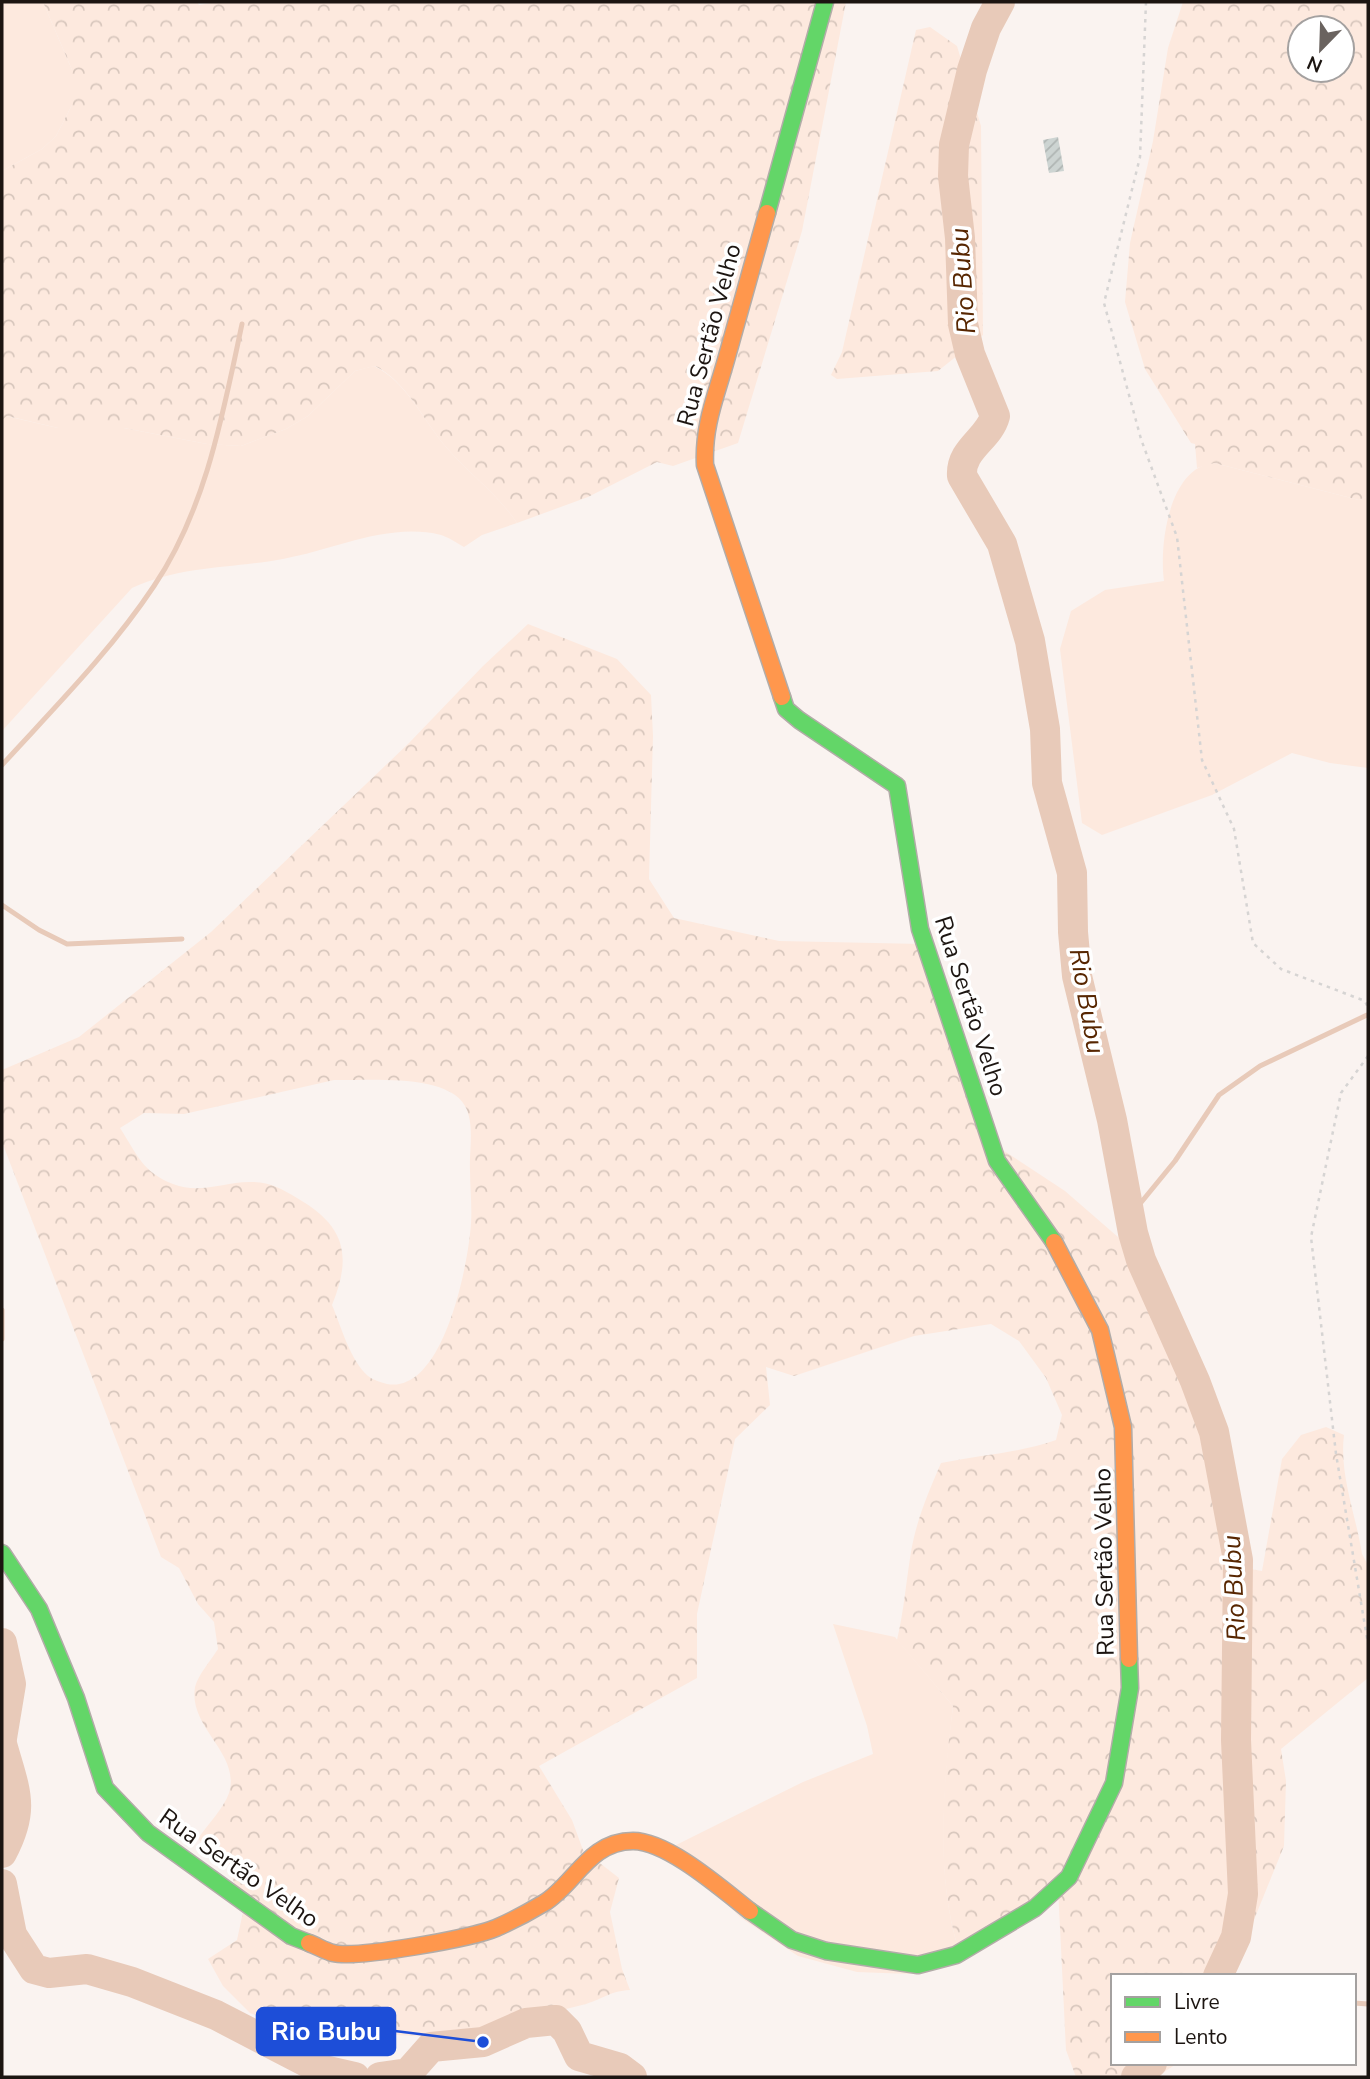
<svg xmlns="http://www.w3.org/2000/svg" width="1370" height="2079" viewBox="0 0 1370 2079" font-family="'Nunito Sans',sans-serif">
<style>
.grass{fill:#fde9de}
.forest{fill:url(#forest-crowns);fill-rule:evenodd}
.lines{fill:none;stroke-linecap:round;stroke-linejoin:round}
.stream{stroke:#e8cab9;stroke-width:5}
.river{stroke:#e8cab9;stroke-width:30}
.building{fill:url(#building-hatch)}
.fast-casing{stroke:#b2aca8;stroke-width:19}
.slow-casing{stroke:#b2aca8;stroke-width:19}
.path{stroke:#d6d4d3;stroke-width:2.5;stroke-dasharray:3.5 5;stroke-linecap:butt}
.fast{stroke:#63d668;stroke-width:16}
.slow{stroke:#ff974d;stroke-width:16}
.labels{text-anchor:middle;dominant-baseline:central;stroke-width:7;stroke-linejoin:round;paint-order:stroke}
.street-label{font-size:24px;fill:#1c1511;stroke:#fff}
.water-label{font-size:26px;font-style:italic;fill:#572601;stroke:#fff}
.leader{fill:none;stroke:#1d4ed8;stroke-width:2.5}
.callout-dot{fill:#1d4ed8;stroke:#fff;stroke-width:2.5}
.callout{fill:#1d4ed8;stroke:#1d4ed8;stroke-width:2.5}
.callout-label{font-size:26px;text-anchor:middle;font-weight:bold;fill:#fff}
</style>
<defs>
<pattern id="forest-crowns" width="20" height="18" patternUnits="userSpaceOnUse" patternTransform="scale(1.75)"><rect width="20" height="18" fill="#fde9de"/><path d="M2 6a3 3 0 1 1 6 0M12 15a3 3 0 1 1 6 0" fill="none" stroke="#d8c7bd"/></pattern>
<pattern id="building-hatch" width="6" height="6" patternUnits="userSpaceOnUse" patternTransform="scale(1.75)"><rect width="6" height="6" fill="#cdd4d2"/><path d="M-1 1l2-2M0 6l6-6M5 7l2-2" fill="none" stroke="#afb5b3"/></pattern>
</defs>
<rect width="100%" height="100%" fill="#faf3f0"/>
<!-- grass -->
<g class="grass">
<path d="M 2,2 L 43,2 L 72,70 L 72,105 L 56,136 L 42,149 L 2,171 Z"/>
<path d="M 374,366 C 407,382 423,420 446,447 C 469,474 497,493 517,523 L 482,535 L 464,547 C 457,543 448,537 441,535 C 388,522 334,550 283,559 C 229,569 184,565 132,588 L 2,731 L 2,420 L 6,416 L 58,428 L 124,428 L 207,444 L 241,446 L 286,429 L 308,416 L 355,371 Z"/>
<path d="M 1214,463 L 1359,500 L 1368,496 L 1368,768 L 1330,763 L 1292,753 L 1212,795 L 1102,835 L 1082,823 L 1060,649 L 1071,611 L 1105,590 L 1164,581 C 1159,545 1169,467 1214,463 Z"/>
<path d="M 833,1624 L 895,1637 L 953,1706 C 944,1785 935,1872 958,1948 L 909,1974 L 857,1972 L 798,1956 L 741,1918 L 670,1848 L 803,1782 L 873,1754 L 867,1726 Z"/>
</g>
<!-- forest -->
<g class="forest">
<path d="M 43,2 L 197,2 L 199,5 L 218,2 L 846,2 L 802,231 L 738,443 L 673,466 L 657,462 L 588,497 L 517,523 C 497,493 469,474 446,447 C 423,420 407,382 375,366 L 355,371 L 308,416 L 286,429 L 241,446 L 207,444 L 124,428 L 58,428 L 7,416 L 2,420 L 2,171 L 42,149 L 56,136 L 72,105 L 72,70 Z"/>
<path d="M 1183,2 L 1368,2 L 1368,496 L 1359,500 L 1214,463 L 1197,468 L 1195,444 L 1191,443 L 1145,369 L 1125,302 L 1130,243 L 1153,141 L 1168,48 ZM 1342,28 L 1342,70 L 1300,70 L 1300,28 Z"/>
<path d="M 930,27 L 957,46 L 981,126 L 983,335 L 938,371 L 837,379 L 831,375 L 842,352 L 916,30 Z"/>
<path d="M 528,624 L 617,659 L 651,695 L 653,736 L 649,879 L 674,918 L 779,941 L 923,944 L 986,1139 L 1065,1191 L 1141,1257 L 1179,1312 L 1179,1331 L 1188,1357 L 1226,1432 L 1233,1474 L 1233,1566 L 1262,1571 L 1282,1459 L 1301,1435 L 1326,1427 L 1344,1435 C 1339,1474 1356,1515 1362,1554 L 1368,1565 L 1368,1678 L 1281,1749 L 1286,1781 L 1284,1846 L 1231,1976 L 1113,1976 L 1113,2063 L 1178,2063 L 1156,2077 L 1076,2077 L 1066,2050 L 1058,1887 L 958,1948 C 935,1872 943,1785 953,1706 L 897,1640 C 904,1610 906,1582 911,1552 C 916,1521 929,1491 941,1463 C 980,1455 1019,1453 1056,1440 L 1062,1415 L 1046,1378 L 1019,1341 L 991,1324 L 914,1336 L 794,1376 L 766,1367 L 770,1405 L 735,1439 L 697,1614 L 697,1678 L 539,1766 L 572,1820 L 583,1850 L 619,1878 L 610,1912 L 622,1969 L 630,1990 C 610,1991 605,1998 586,2004 L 450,2038 L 344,2032 L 312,2034 L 280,2026 L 250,2013 L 223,1986 L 208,1959 L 237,1940 L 243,1912 L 228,1863 L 198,1839 C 207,1825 224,1808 229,1793 C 241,1753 188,1728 195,1687 C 198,1675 211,1660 218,1649 L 214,1622 L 198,1604 L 179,1568 L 161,1557 L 2,1142 L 2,1070 L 79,1037 L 211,932 L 409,743 L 483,666 ZM 334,1080 C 366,1081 447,1073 465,1106 C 475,1124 469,1151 470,1170 C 470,1191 473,1212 470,1234 C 466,1272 442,1394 387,1384 C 380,1382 373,1380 368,1376 C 350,1360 341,1326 332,1305 C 353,1254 344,1225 297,1198 C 282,1189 270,1182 252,1182 C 225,1181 201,1195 173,1184 C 142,1172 137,1154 120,1128 L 144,1113 L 184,1114 Z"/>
</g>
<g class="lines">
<!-- stream -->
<g class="stream">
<path d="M 2,765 C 55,707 110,652 154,586 C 206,509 223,413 242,324"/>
<path d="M 2,905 L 39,930 L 67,944 L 182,939"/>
<path d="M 1130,1216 L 1175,1161 L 1219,1095 L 1260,1066 L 1367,1015"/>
<path d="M 2,1310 L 2,1339"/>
<path d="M 1221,1971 L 1232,1976"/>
<path d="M 1354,2003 L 1368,2004"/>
</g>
<!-- river -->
<g class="river">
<path d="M 1000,2 L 986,28 L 972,70 L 954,145 L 953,176 L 960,238 L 963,324 L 970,354 L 995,416 C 989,439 960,449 962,476 L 1002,544 L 1030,641 L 1045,729 L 1047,783 L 1072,873 L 1073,932 L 1077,976 L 1112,1120 L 1133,1233 L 1141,1260 L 1195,1381 L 1214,1432 L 1238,1560 L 1236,1740 L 1243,1894 L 1236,1937 L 1218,1976"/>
<path d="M 2,1643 L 11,1684 L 2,1738"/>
<path d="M 2,1744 C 15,1791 26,1808 2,1853"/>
<path d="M 2,1884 L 12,1935 L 34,1969 L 49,1973 L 87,1969 L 132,1982 L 216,2015 L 320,2069 L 355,2077"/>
<path d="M 380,2077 L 408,2073 L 431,2047 L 483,2042 L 526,2023 L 556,2020 L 567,2031 L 579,2056 L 620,2068 L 632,2077"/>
<path d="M 1136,2077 L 1152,2063"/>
</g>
</g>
<!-- building -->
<path class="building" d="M 1058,137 L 1064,171 L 1049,173 L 1043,140 Z"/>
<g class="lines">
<defs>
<g id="fast">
<path d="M 767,213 L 825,2"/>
<path d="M 782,697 L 786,709 L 799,720 L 897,786 L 920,929 L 997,1161 L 1054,1242"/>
<path d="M 2,1553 L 39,1609 L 76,1698 L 105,1788 L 148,1833 L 291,1936 L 309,1943"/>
<path d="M 750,1911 L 792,1940 L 826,1951 L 918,1965 L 956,1955 L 1035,1908 L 1069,1877 L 1114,1783 L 1130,1688 L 1129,1659"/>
</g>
<g id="slow">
<path d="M 767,213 C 753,262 740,311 726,360 C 716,396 703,426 705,465 L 782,697"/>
<path d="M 1054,1242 L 1100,1330 L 1123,1427 L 1129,1659"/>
<path d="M 309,1943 C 317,1946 325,1951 333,1953 C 356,1959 473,1938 496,1928 C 512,1921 529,1912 544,1903 C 575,1884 589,1841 633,1841 C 668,1841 723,1890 750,1911"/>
</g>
</defs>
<!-- fast casing -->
<use href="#fast" class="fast-casing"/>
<!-- slow casing -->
<use href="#slow" class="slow-casing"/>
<!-- path -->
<g class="path">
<path d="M 1146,2 L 1140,157 L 1104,303 L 1141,439 L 1177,537 L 1202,760 L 1234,829 L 1253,943 L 1281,969 L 1365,1001 L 1368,1008"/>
<path d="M 1368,1056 L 1341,1093 L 1311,1237 L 1336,1454 L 1368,1644"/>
</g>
<!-- fast -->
<use href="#fast" class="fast"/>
<!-- slow -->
<use href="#slow" class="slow"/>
</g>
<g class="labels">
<!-- street labels -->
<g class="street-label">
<text transform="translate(709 335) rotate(-75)">Rua Sertão Velho</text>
<text transform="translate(971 1006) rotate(72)">Rua Sertão Velho</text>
<text transform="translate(1104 1562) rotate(-91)">Rua Sertão Velho</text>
<text transform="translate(239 1868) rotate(35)">Rua Sertão Velho</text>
</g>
<!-- water labels -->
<g class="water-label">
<text transform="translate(963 281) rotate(-94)">Rio Bubu</text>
<text transform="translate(1087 1001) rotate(80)">Rio Bubu</text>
<text transform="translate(1234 1588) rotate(-93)">Rio Bubu</text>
</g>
</g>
<!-- callouts -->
<path class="leader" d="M483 2042L395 2031"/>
<circle class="callout-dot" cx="483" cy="2042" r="7"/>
<rect class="callout" x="257" y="2008" width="138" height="47" rx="7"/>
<g class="callout-label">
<text x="326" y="2040">Rio Bubu</text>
</g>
<!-- border -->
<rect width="1370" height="2079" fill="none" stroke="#1c1511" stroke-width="7"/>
<!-- legend -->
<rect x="1111" y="1974" width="245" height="91" fill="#ffffff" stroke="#a4a1a0" stroke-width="2"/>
<rect x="1125" y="1997" width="35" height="10" fill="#63d668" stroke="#a4a1a0" stroke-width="2"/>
<text x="1174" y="2009" font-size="21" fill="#1c1511">Livre</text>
<rect x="1125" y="2032" width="35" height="10" fill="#ff974d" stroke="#a4a1a0" stroke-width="2"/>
<text x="1174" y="2044" font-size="21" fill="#1c1511">Lento</text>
<!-- north arrow -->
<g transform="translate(1321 49) rotate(203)"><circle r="33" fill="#ffffff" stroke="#a4a1a0" stroke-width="2"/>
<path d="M0-5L12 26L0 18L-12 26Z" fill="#6a635f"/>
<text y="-10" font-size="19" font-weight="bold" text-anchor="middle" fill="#1c1511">N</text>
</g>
</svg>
